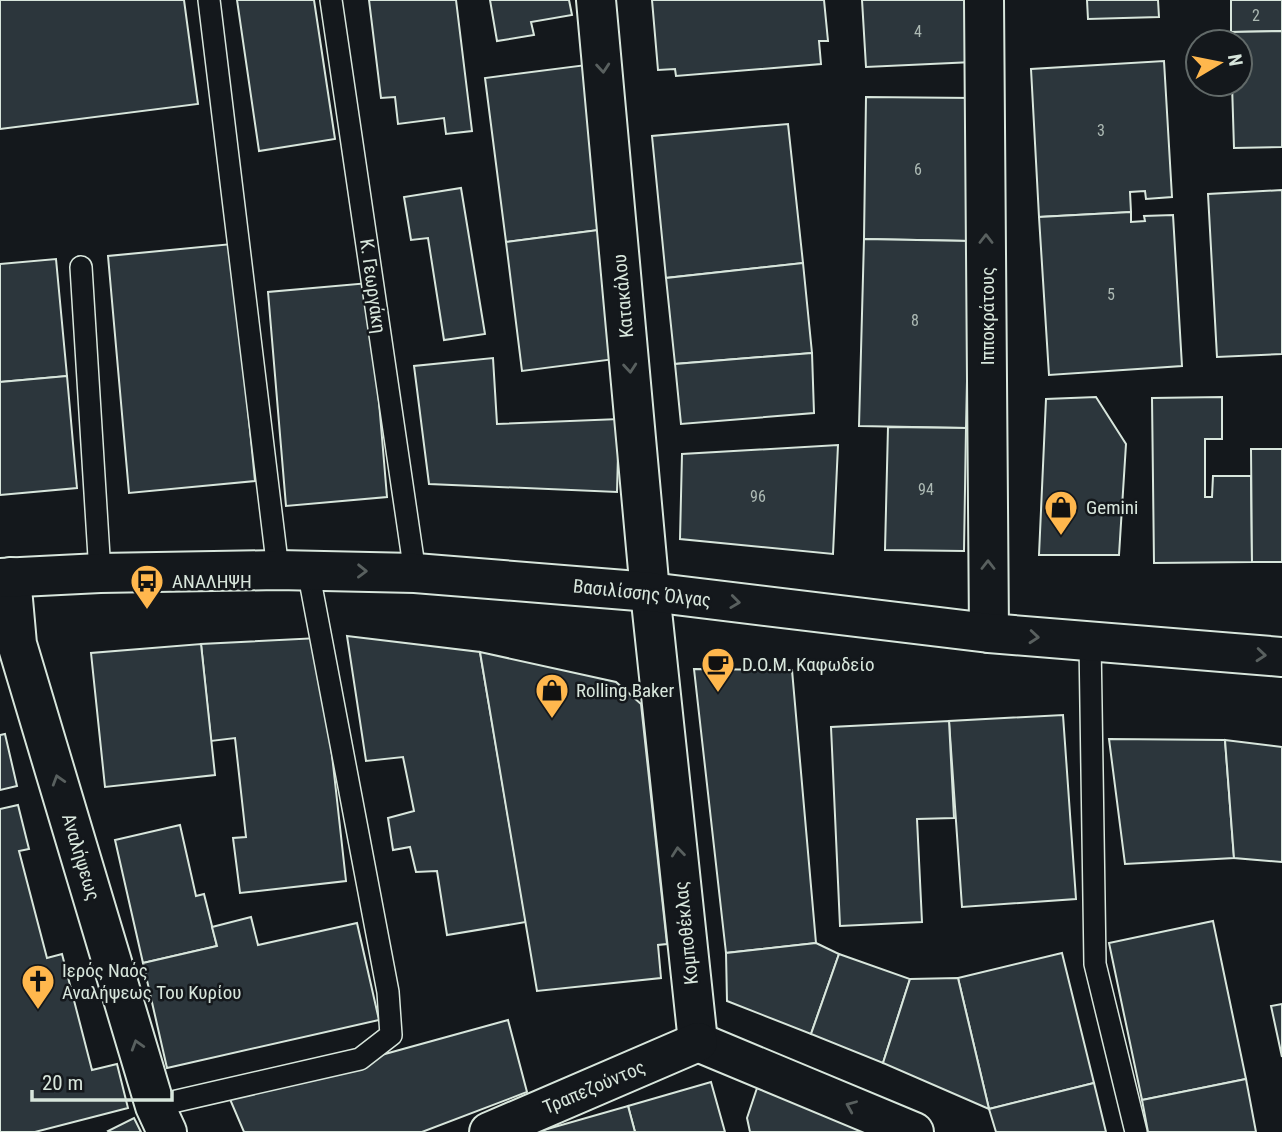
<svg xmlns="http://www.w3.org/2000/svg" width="1282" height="1132" viewBox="0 0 1282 1132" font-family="'Roboto Condensed',sans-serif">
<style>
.building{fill:#2c363c;stroke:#d8e6dc;stroke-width:2}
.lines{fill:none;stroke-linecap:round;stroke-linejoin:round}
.lane-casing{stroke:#d8e6dc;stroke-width:24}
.street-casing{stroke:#d8e6dc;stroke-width:42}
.primary-casing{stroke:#d8e6dc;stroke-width:42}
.lane{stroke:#14181c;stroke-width:21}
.street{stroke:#14181c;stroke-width:38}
.primary{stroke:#14181c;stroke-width:38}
.oneway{stroke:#59605f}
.labels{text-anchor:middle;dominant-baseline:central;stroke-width:5;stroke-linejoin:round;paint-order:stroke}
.number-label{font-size:16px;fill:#adbab4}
.street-label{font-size:19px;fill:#d8e6dc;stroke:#14181c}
.poi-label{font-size:19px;fill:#d8e6dc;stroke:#14181c;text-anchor:start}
</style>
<rect width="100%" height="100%" fill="#14181c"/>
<!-- building -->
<g class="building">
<path d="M 0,0 L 184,0 L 198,104 L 0,129 Z"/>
<path d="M 237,0 L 314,0 L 335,139 L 259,151 Z"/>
<path d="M 369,0 L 456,0 L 472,131 L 446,134 L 444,118 L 398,124 L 395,97 L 381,98 Z"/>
<path d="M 490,0 L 569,0 L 572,15 L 531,22 L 534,35 L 497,41 Z"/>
<path d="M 652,0 L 824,0 L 828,41 L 819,41 L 821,64 L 676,76 L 675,69 L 658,70 Z"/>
<path d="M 862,0 L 971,0 L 973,62 L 866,67 Z"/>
<path d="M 1087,0 L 1158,0 L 1159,17 L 1088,19 Z"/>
<path d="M 1231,0 L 1282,0 L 1282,31 L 1231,32 Z"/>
<path d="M 1282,31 L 1282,147 L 1234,148 L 1232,84 L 1240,84 L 1240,42 L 1231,42 L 1231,32 Z"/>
<path d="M 1164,61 L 1172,197 L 1146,199 L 1145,191 L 1130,192 L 1131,212 L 1039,217 L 1031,69 Z"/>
<path d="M 586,65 L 606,229 L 506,242 L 485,78 Z"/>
<path d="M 866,97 L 973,98 L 970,241 L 864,239 Z"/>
<path d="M 788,124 L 803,263 L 666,278 L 652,136 Z"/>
<path d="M 461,188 L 485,334 L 444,340 L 428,238 L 411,240 L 404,197 Z"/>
<path d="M 1282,190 L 1282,354 L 1217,357 L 1208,194 Z"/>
<path d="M 1131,212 L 1131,222 L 1145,221 L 1144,216 L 1173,215 L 1182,366 L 1049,375 L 1039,217 Z"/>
<path d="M 606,229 L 623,358 L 522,371 L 506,242 Z"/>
<path d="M 864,239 L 970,241 L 966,428 L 859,426 Z"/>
<path d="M 232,244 L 255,481 L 129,493 L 108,256 Z"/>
<path d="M 56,259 L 67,376 L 0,382 L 0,264 Z"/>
<path d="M 803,263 L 812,353 L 675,364 L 666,278 Z"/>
<path d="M 369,283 L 387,497 L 286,506 L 268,292 Z"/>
<path d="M 812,353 L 814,413 L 681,424 L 675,364 Z"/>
<path d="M 493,358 L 497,424 L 619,419 L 617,492 L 429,484 L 414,366 Z"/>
<path d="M 67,376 L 77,488 L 0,495 L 0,382 Z"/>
<path d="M 1096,397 L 1126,444 L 1119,555 L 1039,555 L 1046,399 Z"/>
<path d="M 1222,397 L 1222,439 L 1205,439 L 1205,497 L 1212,497 L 1213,476 L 1251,476 L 1252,562 L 1154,563 L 1152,398 Z"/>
<path d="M 888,427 L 966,428 L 964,551 L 885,550 Z"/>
<path d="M 838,445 L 833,554 L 680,539 L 682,454 Z"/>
<path d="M 1251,449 L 1282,449 L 1282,562 L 1252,562 Z"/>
<path d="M 347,636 L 480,652 L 526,922 L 447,935 L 437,871 L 416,872 L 410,847 L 393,850 L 388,818 L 414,811 L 403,757 L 366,761 Z"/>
<path d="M 319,638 L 346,881 L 240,893 L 233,838 L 246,837 L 235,738 L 211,741 L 201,644 Z"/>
<path d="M 201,644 L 215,775 L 105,787 L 91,653 Z"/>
<path d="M 480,652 L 616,682 L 641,704 L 667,944 L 658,945 L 661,978 L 537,991 Z"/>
<path d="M 694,669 L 792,670 L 816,943 L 726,953 Z"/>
<path d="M 1063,715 L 1076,899 L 962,907 L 949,721 Z"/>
<path d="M 949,721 L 954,818 L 917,819 L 922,922 L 840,926 L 831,727 Z"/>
<path d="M 5,734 L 17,786 L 0,790 L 0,735 Z"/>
<path d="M 1109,739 L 1225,740 L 1234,858 L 1125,864 Z"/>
<path d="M 1225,740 L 1282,747 L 1282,862 L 1234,858 Z"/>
<path d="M 18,805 L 29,849 L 19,851 L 47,958 L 62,954 L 92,1070 L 117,1064 L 128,1108 L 35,1132 L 0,1132 L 0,809 Z"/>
<path d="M 180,825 L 196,896 L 204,894 L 217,946 L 143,963 L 115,840 Z"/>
<path d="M 251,917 L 258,945 L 357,923 L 379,1020 L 167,1068 L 143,963 L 217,946 L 212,927 Z"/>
<path d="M 1213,921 L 1246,1079 L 1142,1100 L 1109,943 Z"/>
<path d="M 816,943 L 839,954 L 811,1034 L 727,1001 L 726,953 Z"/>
<path d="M 1062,953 L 1094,1083 L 989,1109 L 958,978 Z"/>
<path d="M 839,954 L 910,979 L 883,1063 L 811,1034 Z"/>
<path d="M 958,978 L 989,1109 L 883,1063 L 910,979 Z"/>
<path d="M 1282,1004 L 1282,1057 L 1271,1006 Z"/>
<path d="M 508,1020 L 527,1092 L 422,1132 L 244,1132 L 229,1097 Z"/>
<path d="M 1246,1079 L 1256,1132 L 1148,1132 L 1142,1100 Z"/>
<path d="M 711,1082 L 725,1132 L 635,1132 L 628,1106 Z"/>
<path d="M 1094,1083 L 1106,1132 L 996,1132 L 989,1109 Z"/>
<path d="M 757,1088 L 868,1132 L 750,1132 L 747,1118 Z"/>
<path d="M 628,1106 L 635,1132 L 537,1132 Z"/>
<path d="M 134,1118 L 141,1132 L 109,1132 L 108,1131 Z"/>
</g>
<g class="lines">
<defs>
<g id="lane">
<path d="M 209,0 L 278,570"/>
<path d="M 331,0 L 415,573"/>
<path d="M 81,267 L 100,573"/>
<path d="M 1090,641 L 1095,964 L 1136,1132"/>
<path d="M 155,1106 L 360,1059 L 391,1035 L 388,992 L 308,570"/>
</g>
<g id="street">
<path d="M 596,0 L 650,592 L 698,1042"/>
<path d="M 984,0 L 989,633"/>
<path d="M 11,577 L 17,644 L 155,1106 L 167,1132"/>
<path d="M 698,1042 L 914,1132"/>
<path d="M 489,1132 L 698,1042"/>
</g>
<path id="primary" d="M 0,578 L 100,573 L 278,570 L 415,573 L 650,592 L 989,633 L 1282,657"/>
</defs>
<!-- lane casing -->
<use href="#lane" class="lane-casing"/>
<!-- street casing -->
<use href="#street" class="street-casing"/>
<!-- primary casing -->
<use href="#primary" class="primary-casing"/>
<!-- lane -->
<use href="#lane" class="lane"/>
<!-- street -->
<use href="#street" class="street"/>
<!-- primary -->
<use href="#primary" class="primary"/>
</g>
<!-- one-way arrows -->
<defs><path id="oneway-chevron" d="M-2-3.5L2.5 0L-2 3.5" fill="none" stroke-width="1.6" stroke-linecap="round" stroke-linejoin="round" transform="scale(1.75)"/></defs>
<g class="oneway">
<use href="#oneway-chevron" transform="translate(603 68) rotate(85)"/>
<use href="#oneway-chevron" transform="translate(986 239) rotate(-90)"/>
<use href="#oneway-chevron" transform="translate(630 368) rotate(85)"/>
<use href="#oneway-chevron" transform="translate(988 565) rotate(-90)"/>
<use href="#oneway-chevron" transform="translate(362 571) rotate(1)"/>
<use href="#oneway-chevron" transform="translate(735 602) rotate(7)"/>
<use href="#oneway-chevron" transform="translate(1034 637) rotate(5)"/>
<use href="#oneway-chevron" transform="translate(1261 655) rotate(5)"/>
<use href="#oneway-chevron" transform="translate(58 780) rotate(-107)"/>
<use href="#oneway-chevron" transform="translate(678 852) rotate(-96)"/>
<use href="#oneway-chevron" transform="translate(137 1045) rotate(-107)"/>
<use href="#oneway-chevron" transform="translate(851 1106) rotate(-157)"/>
</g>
<!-- icons -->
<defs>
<symbol id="shop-pin" viewBox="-11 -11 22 30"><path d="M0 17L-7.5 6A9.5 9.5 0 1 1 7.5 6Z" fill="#ffb74d" stroke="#14181c"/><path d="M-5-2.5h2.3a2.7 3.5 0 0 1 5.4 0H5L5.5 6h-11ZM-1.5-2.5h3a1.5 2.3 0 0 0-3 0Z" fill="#111"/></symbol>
<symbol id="bus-pin" viewBox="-11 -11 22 30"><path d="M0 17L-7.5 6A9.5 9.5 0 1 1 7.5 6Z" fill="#ffb74d" stroke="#14181c"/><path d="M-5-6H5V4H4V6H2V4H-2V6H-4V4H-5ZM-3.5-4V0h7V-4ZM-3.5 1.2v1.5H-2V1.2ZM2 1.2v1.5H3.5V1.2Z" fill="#111"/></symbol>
<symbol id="cafe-pin" viewBox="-11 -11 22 30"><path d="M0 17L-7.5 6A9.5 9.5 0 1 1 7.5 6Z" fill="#ffb74d" stroke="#14181c"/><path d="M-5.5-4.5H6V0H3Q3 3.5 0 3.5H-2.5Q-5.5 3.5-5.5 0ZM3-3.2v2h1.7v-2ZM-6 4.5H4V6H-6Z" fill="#111"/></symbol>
<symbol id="church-pin" viewBox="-11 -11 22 30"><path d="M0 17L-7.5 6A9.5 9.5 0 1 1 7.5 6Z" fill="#ffb74d" stroke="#14181c"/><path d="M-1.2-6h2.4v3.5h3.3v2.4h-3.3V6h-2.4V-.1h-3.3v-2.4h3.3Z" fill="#111"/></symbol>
</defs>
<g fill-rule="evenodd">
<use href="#shop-pin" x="1042" y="488" width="38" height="52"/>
<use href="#bus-pin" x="128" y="562" width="38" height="52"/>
<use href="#cafe-pin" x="699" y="645" width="38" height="52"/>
<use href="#shop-pin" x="533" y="671" width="38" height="52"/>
<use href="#church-pin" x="19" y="962" width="38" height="52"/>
</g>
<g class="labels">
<!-- number labels -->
<g class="number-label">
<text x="1256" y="15">2</text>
<text x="918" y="31">4</text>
<text x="1101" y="130">3</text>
<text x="918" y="169">6</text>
<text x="1111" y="294">5</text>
<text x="915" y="320">8</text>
<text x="926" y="489">94</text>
<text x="758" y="496">96</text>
</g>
<!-- street labels -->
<g class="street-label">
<text transform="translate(373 286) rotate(82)">Κ. Γεωργάκη</text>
<text transform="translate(623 296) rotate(-95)">Κατακάλου</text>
<text transform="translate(987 316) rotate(-90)">Ιπποκράτους</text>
<text transform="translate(642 593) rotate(6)">Βασιλίσσης Όλγας</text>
<text transform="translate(81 857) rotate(73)">Αναλήψεως</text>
<text transform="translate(686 933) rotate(-96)">Κομποθέκλας</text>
<text transform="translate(594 1087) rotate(-23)">Τραπεζούντος</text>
</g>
<!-- poi labels -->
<g class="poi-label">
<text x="1086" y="507">Gemini</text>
<text x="172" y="581">ΑΝΑΛΗΨΗ</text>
<text x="742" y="664">D.O.M. Καφωδείο</text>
<text x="576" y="690">Rolling Baker</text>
<text x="62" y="970">Ιερός Ναός<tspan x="62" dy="22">Αναλήψεως Του Κυρίου</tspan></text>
</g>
</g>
<!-- north arrow -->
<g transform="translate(1219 63) rotate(80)"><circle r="33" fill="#14181c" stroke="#626a69" stroke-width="2"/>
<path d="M0-5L12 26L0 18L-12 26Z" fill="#ffb74d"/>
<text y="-10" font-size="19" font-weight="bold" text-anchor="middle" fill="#d8e6dc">N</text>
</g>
<!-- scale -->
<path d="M32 1090v10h140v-10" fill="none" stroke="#d8e6dc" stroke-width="3.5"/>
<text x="42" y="1090" font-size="21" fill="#d8e6dc" stroke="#14181c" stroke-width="5" paint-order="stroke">20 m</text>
</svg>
